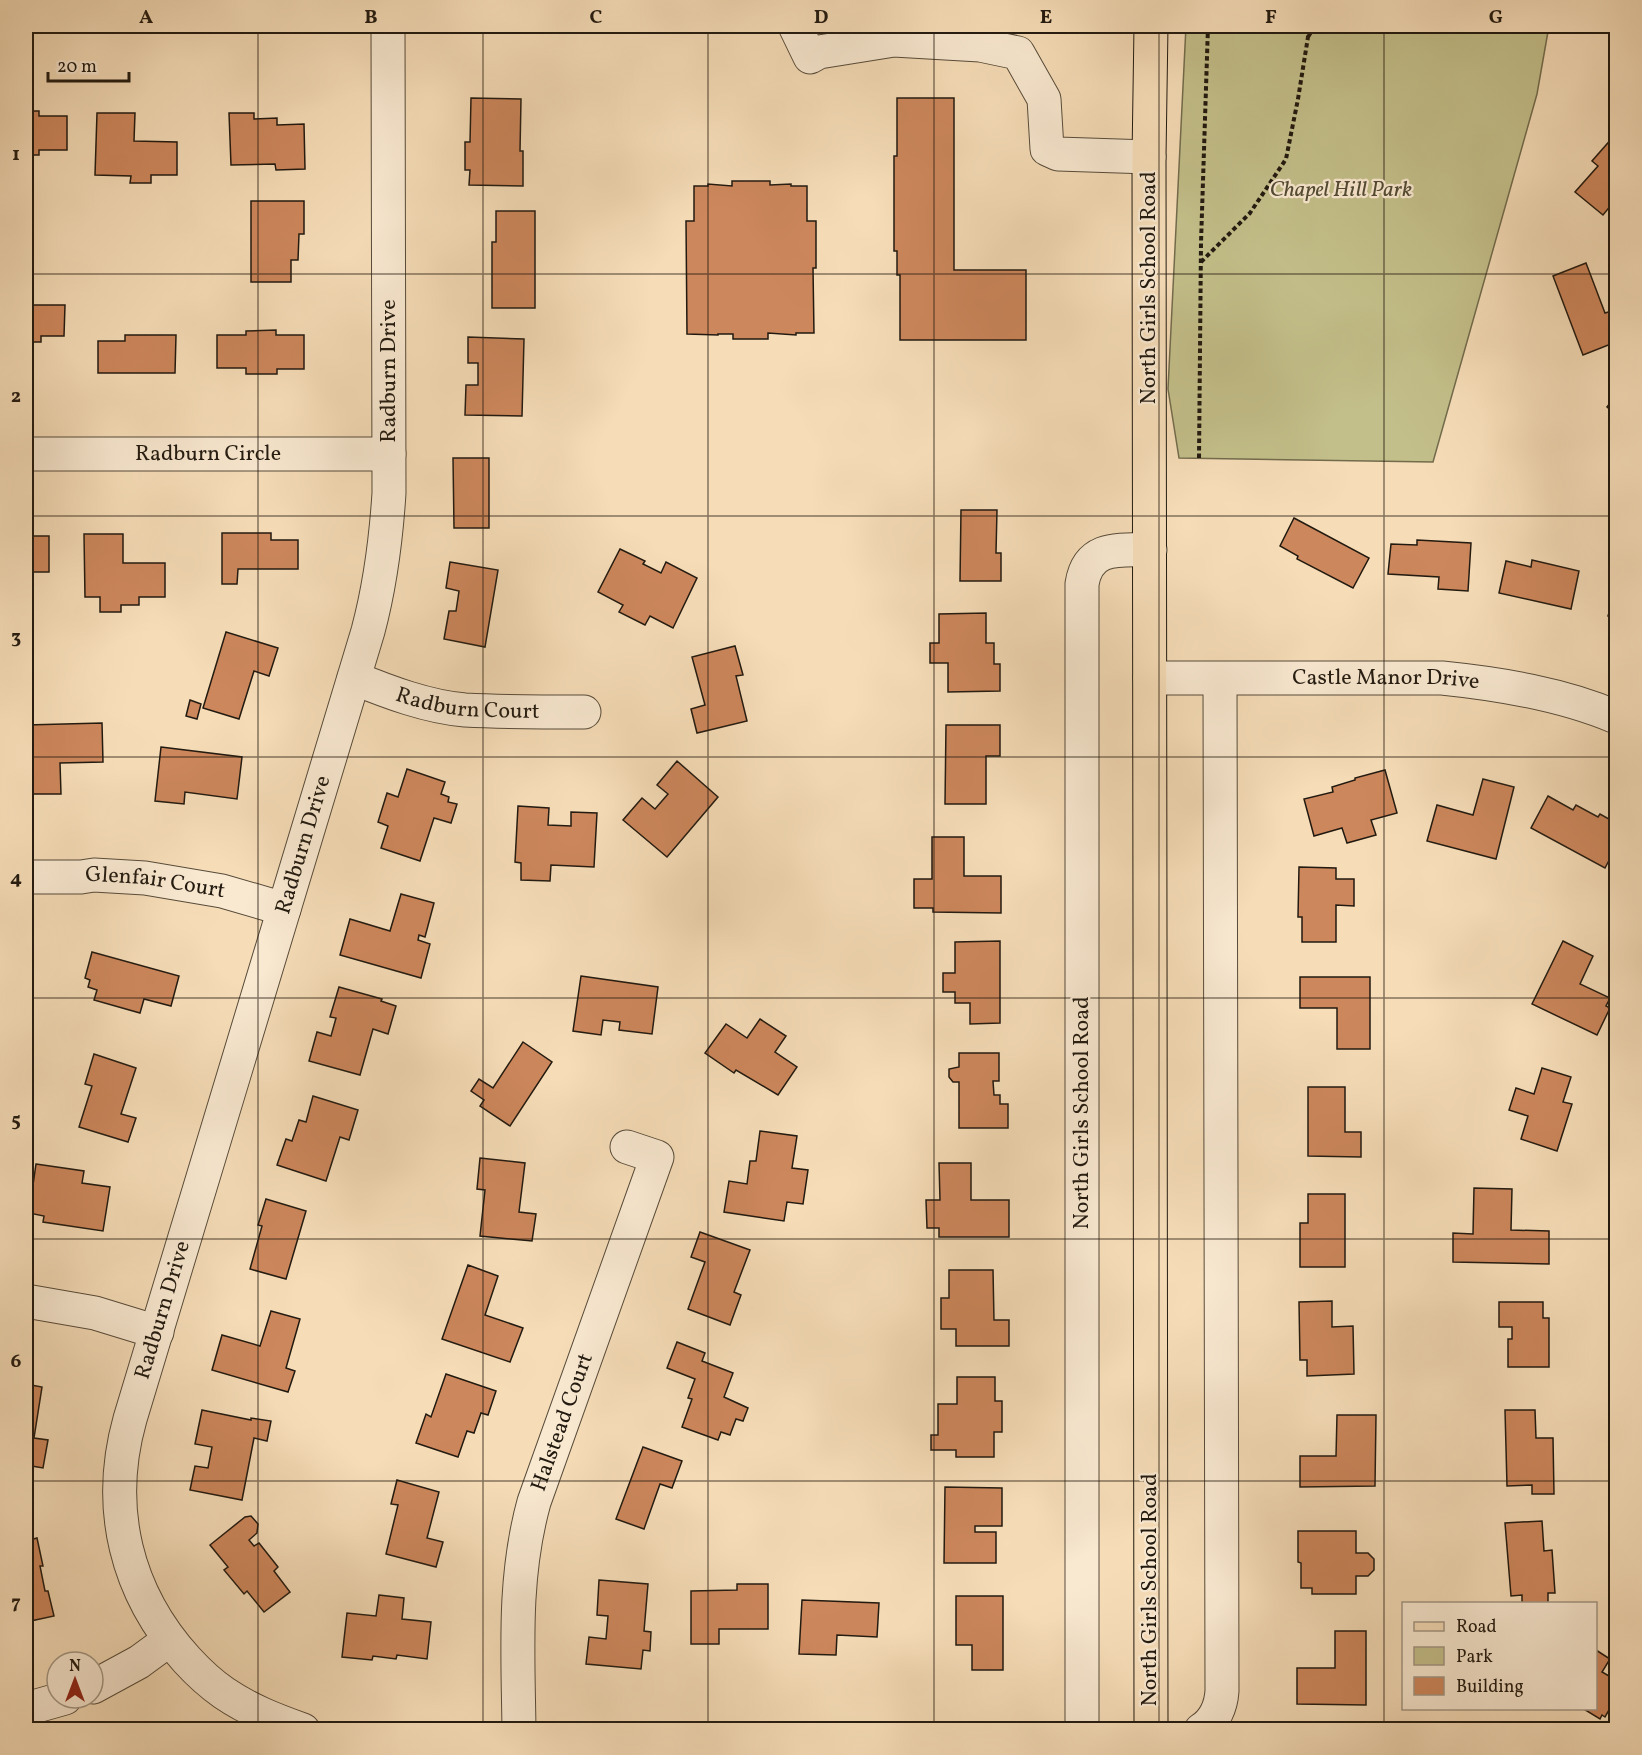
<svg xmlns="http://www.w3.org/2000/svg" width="1642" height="1755" viewBox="0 0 1642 1755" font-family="Vollkorn,serif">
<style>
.green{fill:#c3bf8a;stroke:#726c4d;stroke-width:1.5}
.building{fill:#cd875c;stroke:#221a10;stroke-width:1.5}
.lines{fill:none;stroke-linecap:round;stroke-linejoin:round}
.minor-casing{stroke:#574b3a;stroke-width:35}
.major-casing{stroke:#221a10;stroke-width:35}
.path{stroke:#221a10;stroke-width:4;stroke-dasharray:4.5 3;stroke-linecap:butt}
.minor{stroke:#f9e9d1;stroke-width:33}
.major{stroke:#f6ddb8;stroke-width:33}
.grid{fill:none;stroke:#221a10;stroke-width:1.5;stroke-opacity:0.55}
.labels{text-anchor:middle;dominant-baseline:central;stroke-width:4.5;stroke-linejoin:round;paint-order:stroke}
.park-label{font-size:22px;font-style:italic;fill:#524c35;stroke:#f9e9d1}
.street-label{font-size:22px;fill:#221a10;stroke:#f9e9d1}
.neatline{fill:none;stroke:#221a10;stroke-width:2}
.grid-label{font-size:20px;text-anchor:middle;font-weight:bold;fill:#221a10}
</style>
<rect width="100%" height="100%" fill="#f6ddb8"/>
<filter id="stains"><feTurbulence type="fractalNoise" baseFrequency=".00333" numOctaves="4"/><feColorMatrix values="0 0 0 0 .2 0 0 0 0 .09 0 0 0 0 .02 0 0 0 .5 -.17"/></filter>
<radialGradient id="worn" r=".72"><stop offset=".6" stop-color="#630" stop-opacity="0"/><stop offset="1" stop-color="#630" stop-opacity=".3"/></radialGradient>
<!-- green -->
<path class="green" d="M 1186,26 L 1549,26 L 1537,94 L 1433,462 L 1179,458 L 1168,389 Z"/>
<!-- building -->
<g class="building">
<path d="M 471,98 L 521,99 L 520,151 L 523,151 L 523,186 L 469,185 L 470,170 L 465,170 L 465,142 L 470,142 Z"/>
<path d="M 897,98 L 954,98 L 954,270 L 1026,270 L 1026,340 L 900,340 L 900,275 L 897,275 L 897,251 L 894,251 L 894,156 L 897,156 Z"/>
<path d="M 26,111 L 39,111 L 39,116 L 67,116 L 67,150 L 39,150 L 39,155 L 26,155 Z"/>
<path d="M 97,113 L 135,113 L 134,141 L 177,142 L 177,175 L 151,175 L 151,183 L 130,183 L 131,176 L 95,175 Z"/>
<path d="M 229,113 L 254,113 L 254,119 L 277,118 L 277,125 L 304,124 L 305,169 L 276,170 L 275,164 L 231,165 Z"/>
<path d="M 1614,136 L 1616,137 L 1616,199 L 1603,215 L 1575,192 L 1598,166 L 1592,161 Z"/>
<path d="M 732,181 L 770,181 L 770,185 L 791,184 L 791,186 L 807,186 L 807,221 L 816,221 L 816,268 L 813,268 L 814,333 L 796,333 L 796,335 L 768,333 L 768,339 L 733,339 L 733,334 L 718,334 L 718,335 L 687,334 L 686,221 L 694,221 L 694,186 L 708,186 L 708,184 L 732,186 Z"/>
<path d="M 251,201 L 304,201 L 304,234 L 299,234 L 298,260 L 291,260 L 291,282 L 251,282 Z"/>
<path d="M 496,211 L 535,211 L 535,308 L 492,308 L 492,242 L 496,242 Z"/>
<path d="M 1586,263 L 1605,313 L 1615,310 L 1616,342 L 1583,355 L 1553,276 Z"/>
<path d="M 26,305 L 65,305 L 64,336 L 41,336 L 41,342 L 26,342 Z"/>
<path d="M 276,330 L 276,335 L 304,335 L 304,369 L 277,369 L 277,374 L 246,374 L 246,368 L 217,368 L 217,335 L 246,335 L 246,331 Z"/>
<path d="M 125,335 L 176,335 L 175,373 L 98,373 L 98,341 L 125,341 Z"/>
<path d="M 468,337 L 524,339 L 522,416 L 465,415 L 466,385 L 478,385 L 478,363 L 468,363 Z"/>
<path d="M 1616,396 L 1616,415 L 1607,407 Z"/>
<path d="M 453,458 L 489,458 L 489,528 L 454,528 Z"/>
<path d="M 961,510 L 997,510 L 996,553 L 1001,553 L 1001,581 L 960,581 Z"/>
<path d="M 1294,518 L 1369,558 L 1353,588 L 1297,559 L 1298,556 L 1280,546 Z"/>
<path d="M 222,533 L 271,533 L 271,540 L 298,540 L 298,569 L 238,569 L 237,584 L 222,584 Z"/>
<path d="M 84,534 L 123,534 L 123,563 L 165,563 L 165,597 L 139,597 L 139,605 L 121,605 L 121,612 L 100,612 L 100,597 L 85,597 Z"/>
<rect x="26" y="536" width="23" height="36"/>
<path d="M 1417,540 L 1471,543 L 1468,591 L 1438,589 L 1439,577 L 1388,574 L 1391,544 L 1417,545 Z"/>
<path d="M 620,549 L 645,561 L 643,564 L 661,573 L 666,562 L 697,578 L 673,628 L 650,616 L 645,625 L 619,612 L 623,605 L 598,592 Z"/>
<path d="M 1532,560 L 1579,571 L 1571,609 L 1499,593 L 1506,561 L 1531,567 Z"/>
<path d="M 450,562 L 498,570 L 485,647 L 444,639 L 449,611 L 456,611 L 459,591 L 446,588 Z"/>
<path d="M 1616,591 L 1616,618 L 1608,616 Z"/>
<path d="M 986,613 L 986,643 L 994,643 L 994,664 L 1000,664 L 1000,691 L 948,692 L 948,663 L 930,663 L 930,643 L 939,643 L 939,614 Z"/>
<path d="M 226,632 L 278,648 L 269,676 L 254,671 L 239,719 L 203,708 Z"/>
<path d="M 735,646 L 743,675 L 736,676 L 747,721 L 697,733 L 691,709 L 705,705 L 692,657 Z"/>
<path d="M 190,700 L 201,704 L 197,719 L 186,716 Z"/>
<path d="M 102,723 L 103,762 L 60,763 L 61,794 L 26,794 L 26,725 Z"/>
<path d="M 946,725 L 1000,725 L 1000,756 L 986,756 L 986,804 L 945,804 Z"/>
<path d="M 161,747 L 242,757 L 237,799 L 185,792 L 184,804 L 155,801 Z"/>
<path d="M 677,761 L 718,797 L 667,857 L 623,820 L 642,798 L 655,809 L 668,794 L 657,785 Z"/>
<path d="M 407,769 L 445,782 L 441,794 L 449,797 L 448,802 L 457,804 L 451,823 L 434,818 L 420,861 L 381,848 L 388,826 L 378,822 L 387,793 L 398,797 Z"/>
<path d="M 1385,770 L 1397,813 L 1371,820 L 1376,835 L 1347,843 L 1342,828 L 1314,836 L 1304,799 L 1333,792 L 1332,787 L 1355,780 L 1355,778 Z"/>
<path d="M 1483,779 L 1514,787 L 1496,859 L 1427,841 L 1437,805 L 1473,815 Z"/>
<path d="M 1548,796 L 1573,810 L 1576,805 L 1598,817 L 1600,814 L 1616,823 L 1616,847 L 1605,868 L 1531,828 Z"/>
<path d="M 518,806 L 549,808 L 548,825 L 571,826 L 571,812 L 597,813 L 594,867 L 551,865 L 550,881 L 521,880 L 521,863 L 515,862 Z"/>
<path d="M 932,837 L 964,837 L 964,876 L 1001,876 L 1001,913 L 933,912 L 933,908 L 914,908 L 914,879 L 932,879 Z"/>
<path d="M 1299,867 L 1336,868 L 1336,879 L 1354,879 L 1354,906 L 1336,905 L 1336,942 L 1302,942 L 1302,917 L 1298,917 Z"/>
<path d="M 401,894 L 434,903 L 425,937 L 419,935 L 418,940 L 430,944 L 421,978 L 340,955 L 350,919 L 390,931 Z"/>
<path d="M 1000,941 L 1000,1023 L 970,1024 L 970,1003 L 955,1003 L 955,992 L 943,992 L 943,973 L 955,973 L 955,942 Z"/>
<path d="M 1563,941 L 1593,956 L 1580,984 L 1610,998 L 1606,1006 L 1610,1008 L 1597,1035 L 1532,1004 Z"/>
<path d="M 92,952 L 179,976 L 171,1006 L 144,999 L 140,1013 L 94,1000 L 97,990 L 88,987 L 90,980 L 85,978 Z"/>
<path d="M 581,976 L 658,987 L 652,1034 L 619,1030 L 620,1022 L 603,1020 L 601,1035 L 573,1031 Z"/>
<path d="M 1300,977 L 1370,977 L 1370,1049 L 1337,1049 L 1337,1008 L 1300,1008 Z"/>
<path d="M 339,987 L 382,999 L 381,1001 L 396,1006 L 388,1034 L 373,1029 L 360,1075 L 309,1061 L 317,1032 L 331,1036 L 336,1018 L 330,1017 Z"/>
<path d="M 760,1019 L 786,1036 L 775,1052 L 797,1067 L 778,1095 L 736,1070 L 734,1073 L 705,1053 L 726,1024 L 747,1038 Z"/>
<path d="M 523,1042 L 552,1062 L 510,1126 L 480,1106 L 484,1100 L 471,1091 L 479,1079 L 493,1088 Z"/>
<path d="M 959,1053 L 999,1053 L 999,1081 L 993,1081 L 994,1095 L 1000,1095 L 1000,1104 L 1008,1104 L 1008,1128 L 959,1128 L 959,1082 L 953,1082 L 949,1077 L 949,1069 L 959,1067 Z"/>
<path d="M 94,1054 L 136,1068 L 121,1114 L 136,1118 L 128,1142 L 79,1127 L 92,1086 L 85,1084 Z"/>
<path d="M 1542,1068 L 1571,1077 L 1563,1102 L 1572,1104 L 1557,1151 L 1521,1139 L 1528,1116 L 1509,1110 L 1516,1088 L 1534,1094 Z"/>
<path d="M 1308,1087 L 1345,1087 L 1345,1132 L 1361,1132 L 1361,1157 L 1308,1156 Z"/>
<path d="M 313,1096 L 358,1110 L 349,1140 L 340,1137 L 326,1181 L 277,1165 L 286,1139 L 292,1141 L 299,1120 L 306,1122 Z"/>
<path d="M 760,1131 L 797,1136 L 792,1168 L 808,1170 L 803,1204 L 787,1202 L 784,1221 L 724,1212 L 729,1181 L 747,1184 L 750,1161 L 756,1161 Z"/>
<path d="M 480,1158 L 525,1163 L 519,1212 L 536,1214 L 532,1241 L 480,1236 L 485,1190 L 477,1189 Z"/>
<path d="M 939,1163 L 971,1163 L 971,1200 L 1009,1200 L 1009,1237 L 939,1237 L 939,1228 L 927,1228 L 926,1200 L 940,1200 Z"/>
<path d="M 36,1164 L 84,1171 L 82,1183 L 110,1187 L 103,1231 L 43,1222 L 44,1216 L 29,1213 Z"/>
<path d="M 1474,1188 L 1512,1189 L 1511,1230 L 1549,1231 L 1549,1264 L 1453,1262 L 1453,1233 L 1473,1234 Z"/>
<path d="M 1308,1194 L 1345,1194 L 1345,1267 L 1300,1267 L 1300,1223 L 1308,1223 Z"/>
<path d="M 266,1199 L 306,1211 L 286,1279 L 250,1269 L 262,1226 L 258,1225 Z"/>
<path d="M 700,1232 L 750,1250 L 734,1292 L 741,1295 L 730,1325 L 688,1309 L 705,1262 L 691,1257 Z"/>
<path d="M 468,1265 L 498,1276 L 485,1315 L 523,1328 L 510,1362 L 442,1339 Z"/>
<path d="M 949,1270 L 993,1270 L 994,1320 L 1009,1320 L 1009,1346 L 956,1346 L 956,1329 L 941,1329 L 941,1298 L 949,1298 Z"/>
<path d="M 1332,1301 L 1332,1327 L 1353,1326 L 1354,1374 L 1307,1376 L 1307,1360 L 1300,1360 L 1299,1302 Z"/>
<path d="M 1499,1302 L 1543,1302 L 1543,1318 L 1549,1318 L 1549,1367 L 1508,1367 L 1508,1339 L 1512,1339 L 1512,1327 L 1499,1327 Z"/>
<path d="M 271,1311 L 300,1319 L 286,1368 L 295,1371 L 288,1392 L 212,1370 L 222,1335 L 260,1346 Z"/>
<path d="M 677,1342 L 705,1353 L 702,1361 L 733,1373 L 724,1397 L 748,1408 L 743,1421 L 736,1419 L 730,1435 L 721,1432 L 718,1440 L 682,1427 L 692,1399 L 688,1398 L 695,1379 L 667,1368 Z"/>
<path d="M 446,1374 L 496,1391 L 488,1415 L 481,1413 L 474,1433 L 467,1431 L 458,1457 L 416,1443 L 426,1414 L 431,1417 Z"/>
<path d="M 957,1377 L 995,1377 L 995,1401 L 1002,1401 L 1002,1432 L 994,1432 L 994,1457 L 956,1457 L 956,1450 L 931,1450 L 931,1435 L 938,1435 L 938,1404 L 957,1404 Z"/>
<path d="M 26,1384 L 42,1387 L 34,1438 L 48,1440 L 43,1468 L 26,1465 Z"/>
<path d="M 202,1410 L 251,1420 L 251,1418 L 271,1421 L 267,1441 L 254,1438 L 242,1500 L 190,1490 L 195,1466 L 208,1468 L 212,1447 L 195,1444 Z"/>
<path d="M 1505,1410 L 1535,1410 L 1536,1438 L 1553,1438 L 1554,1494 L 1532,1494 L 1532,1485 L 1507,1486 Z"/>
<path d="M 1337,1415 L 1376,1415 L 1375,1486 L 1300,1487 L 1300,1456 L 1336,1456 Z"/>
<path d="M 643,1447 L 682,1461 L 672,1488 L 660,1484 L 644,1529 L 616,1519 Z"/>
<path d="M 397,1480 L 439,1492 L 427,1538 L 443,1542 L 436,1567 L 386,1554 L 398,1505 L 391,1504 Z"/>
<path d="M 945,1487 L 1002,1488 L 1002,1526 L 975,1526 L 975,1532 L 996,1532 L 996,1563 L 944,1563 Z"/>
<path d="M 251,1516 L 258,1524 L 257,1533 L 249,1540 L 254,1546 L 259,1543 L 278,1567 L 274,1571 L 290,1592 L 264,1612 L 247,1591 L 244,1594 L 224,1570 L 228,1567 L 210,1545 L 245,1517 Z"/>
<path d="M 1542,1521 L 1544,1551 L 1552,1550 L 1555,1593 L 1548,1593 L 1548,1604 L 1522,1604 L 1522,1595 L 1511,1596 L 1505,1523 Z"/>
<path d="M 1298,1531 L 1356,1531 L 1356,1553 L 1368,1553 L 1374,1559 L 1374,1570 L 1368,1576 L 1356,1576 L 1356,1594 L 1312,1594 L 1312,1588 L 1301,1588 L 1301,1563 L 1298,1562 Z"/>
<path d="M 37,1538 L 43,1566 L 40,1566 L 45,1591 L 48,1591 L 54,1616 L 26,1622 L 26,1541 Z"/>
<path d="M 599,1580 L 648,1584 L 644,1631 L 651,1632 L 650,1651 L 643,1650 L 641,1669 L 586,1664 L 589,1637 L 606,1639 L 608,1616 L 597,1615 Z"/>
<path d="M 737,1584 L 768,1584 L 768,1629 L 719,1629 L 719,1644 L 691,1644 L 691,1591 L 737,1590 Z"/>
<path d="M 379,1595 L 404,1598 L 402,1619 L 431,1622 L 427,1659 L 397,1655 L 396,1659 L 373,1656 L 372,1660 L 342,1657 L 347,1613 L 376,1616 Z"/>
<path d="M 956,1596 L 1003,1596 L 1003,1670 L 972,1670 L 972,1645 L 956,1645 Z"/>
<path d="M 802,1600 L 879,1603 L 877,1637 L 837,1635 L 836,1655 L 799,1654 Z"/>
<path d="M 1335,1631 L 1366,1631 L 1366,1705 L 1297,1704 L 1297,1668 L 1335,1668 Z"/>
<path d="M 1596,1650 L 1610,1659 L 1602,1672 L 1616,1680 L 1616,1698 L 1605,1717 L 1602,1715 L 1600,1719 L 1582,1708 L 1596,1708 Z"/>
</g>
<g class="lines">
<defs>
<g id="minor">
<path d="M 795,26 L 810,57 L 819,52 L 894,40 L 980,45 L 1018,53 L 1044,99 L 1047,149 L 1058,154 L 1149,157"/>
<path id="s1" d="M 26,454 L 389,454"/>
<path id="s2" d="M 354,678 C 388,692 428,707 465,710 C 504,712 544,712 584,712"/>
<path id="s3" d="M 1150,678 L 1442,678 C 1501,684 1562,694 1616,717"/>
<path id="s4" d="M 26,877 L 81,877 L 94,875 L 145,878 L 222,891 L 284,909"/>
<path d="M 26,1301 L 95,1313 L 157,1332"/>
<path d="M 93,1687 L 139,1662 L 169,1640"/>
<path d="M 26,1709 L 65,1698"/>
<path id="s5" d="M 303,1730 C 275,1720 249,1710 224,1693 C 211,1684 198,1672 187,1660 C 126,1593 105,1508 130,1419 L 368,631 C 380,586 386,540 389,493 L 388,26"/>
<path id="s6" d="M 519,1730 C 518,1651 513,1578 534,1502 L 657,1157 L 627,1147"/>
<path d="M 1082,1730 L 1082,584 C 1088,545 1119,550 1150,550"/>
<path d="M 1201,1730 C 1215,1721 1221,1706 1222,1691 L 1220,679"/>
</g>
<path id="major" d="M 1151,1730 L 1149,157 L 1151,26"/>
</defs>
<!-- minor casing -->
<use href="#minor" class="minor-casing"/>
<!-- major casing -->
<use href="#major" class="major-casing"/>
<!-- path -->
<g class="path">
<path d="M 1308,37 L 1315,26"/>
<path d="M 1201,262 L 1250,213 L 1286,159 L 1298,99 L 1308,37 L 1307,26"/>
<path d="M 1199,458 L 1201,243 L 1208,26"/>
</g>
<!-- minor -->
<use href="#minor" class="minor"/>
<!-- major -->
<use href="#major" class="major"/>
</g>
<!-- grid -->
<path class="grid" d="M 258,26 L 258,1730M 483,26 L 483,1730M 708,26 L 708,1730M 934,26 L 934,1730M 1159,26 L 1159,1730M 1384,26 L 1384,1730M 26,274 L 1616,274M 26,516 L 1616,516M 26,757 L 1616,757M 26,998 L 1616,998M 26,1239 L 1616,1239M 26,1481 L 1616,1481"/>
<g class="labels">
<!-- park labels -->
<g class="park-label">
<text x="1341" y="190">Chapel Hill Park</text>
</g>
<!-- street labels -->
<g class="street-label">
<text transform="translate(1149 288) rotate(-90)">North Girls School Road</text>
<text transform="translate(389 371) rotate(-90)">Radburn Drive</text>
<text stroke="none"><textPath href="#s1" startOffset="182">Radburn Circle</textPath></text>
<text stroke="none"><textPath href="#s3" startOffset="236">Castle Manor Drive</textPath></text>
<text stroke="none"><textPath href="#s2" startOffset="118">Radburn Court</textPath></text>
<text stroke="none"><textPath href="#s5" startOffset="996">Radburn Drive</textPath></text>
<text stroke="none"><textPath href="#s4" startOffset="130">Glenfair Court</textPath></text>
<text transform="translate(1082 1113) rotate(-90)">North Girls School Road</text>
<text stroke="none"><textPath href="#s5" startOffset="510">Radburn Drive</textPath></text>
<text stroke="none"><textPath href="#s6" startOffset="314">Halstead Court</textPath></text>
<text transform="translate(1150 1590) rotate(-90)">North Girls School Road</text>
</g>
</g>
<!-- margin -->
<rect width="1642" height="1755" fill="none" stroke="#f6ddb8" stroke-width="66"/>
<!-- legend -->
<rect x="1402" y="1602" width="195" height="108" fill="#f9e9d1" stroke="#a39684" stroke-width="1.5"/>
<rect x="1414" y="1622" width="30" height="9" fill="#f6ddb8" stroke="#a39684" stroke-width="1.5"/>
<text x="1456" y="1632" font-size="18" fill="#221a10">Road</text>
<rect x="1414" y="1647" width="30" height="18" fill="#c3bf8a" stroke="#a39684" stroke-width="1.5"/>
<text x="1456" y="1662" font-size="18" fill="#221a10">Park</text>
<rect x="1414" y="1677" width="30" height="18" fill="#cd875c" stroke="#a39684" stroke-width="1.5"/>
<text x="1456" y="1692" font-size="18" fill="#221a10">Building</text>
<!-- north arrow -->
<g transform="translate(75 1680)"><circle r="28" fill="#f9e9d1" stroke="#a39684" stroke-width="1.5"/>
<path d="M0-4.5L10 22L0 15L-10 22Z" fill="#8f2418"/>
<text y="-9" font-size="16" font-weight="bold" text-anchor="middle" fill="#221a10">N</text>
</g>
<!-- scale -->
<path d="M48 72v9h81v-9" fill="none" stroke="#221a10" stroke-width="3"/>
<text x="57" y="72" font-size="18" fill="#221a10" stroke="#f9e9d1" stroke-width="4.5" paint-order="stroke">20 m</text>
<rect x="33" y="33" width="1576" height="1689" class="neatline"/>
<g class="grid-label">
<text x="146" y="23">A</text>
<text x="371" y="23">B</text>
<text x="596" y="23">C</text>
<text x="821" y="23">D</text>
<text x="1046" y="23">E</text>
<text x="1271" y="23">F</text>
<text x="1496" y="23">G</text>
<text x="16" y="160">1</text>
<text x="16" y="402">2</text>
<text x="16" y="643">3</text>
<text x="16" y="884">4</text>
<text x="16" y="1126">5</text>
<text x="16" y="1367">6</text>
<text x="16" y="1608">7</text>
</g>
<rect width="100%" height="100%" filter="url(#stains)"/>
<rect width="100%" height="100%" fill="url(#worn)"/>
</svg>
